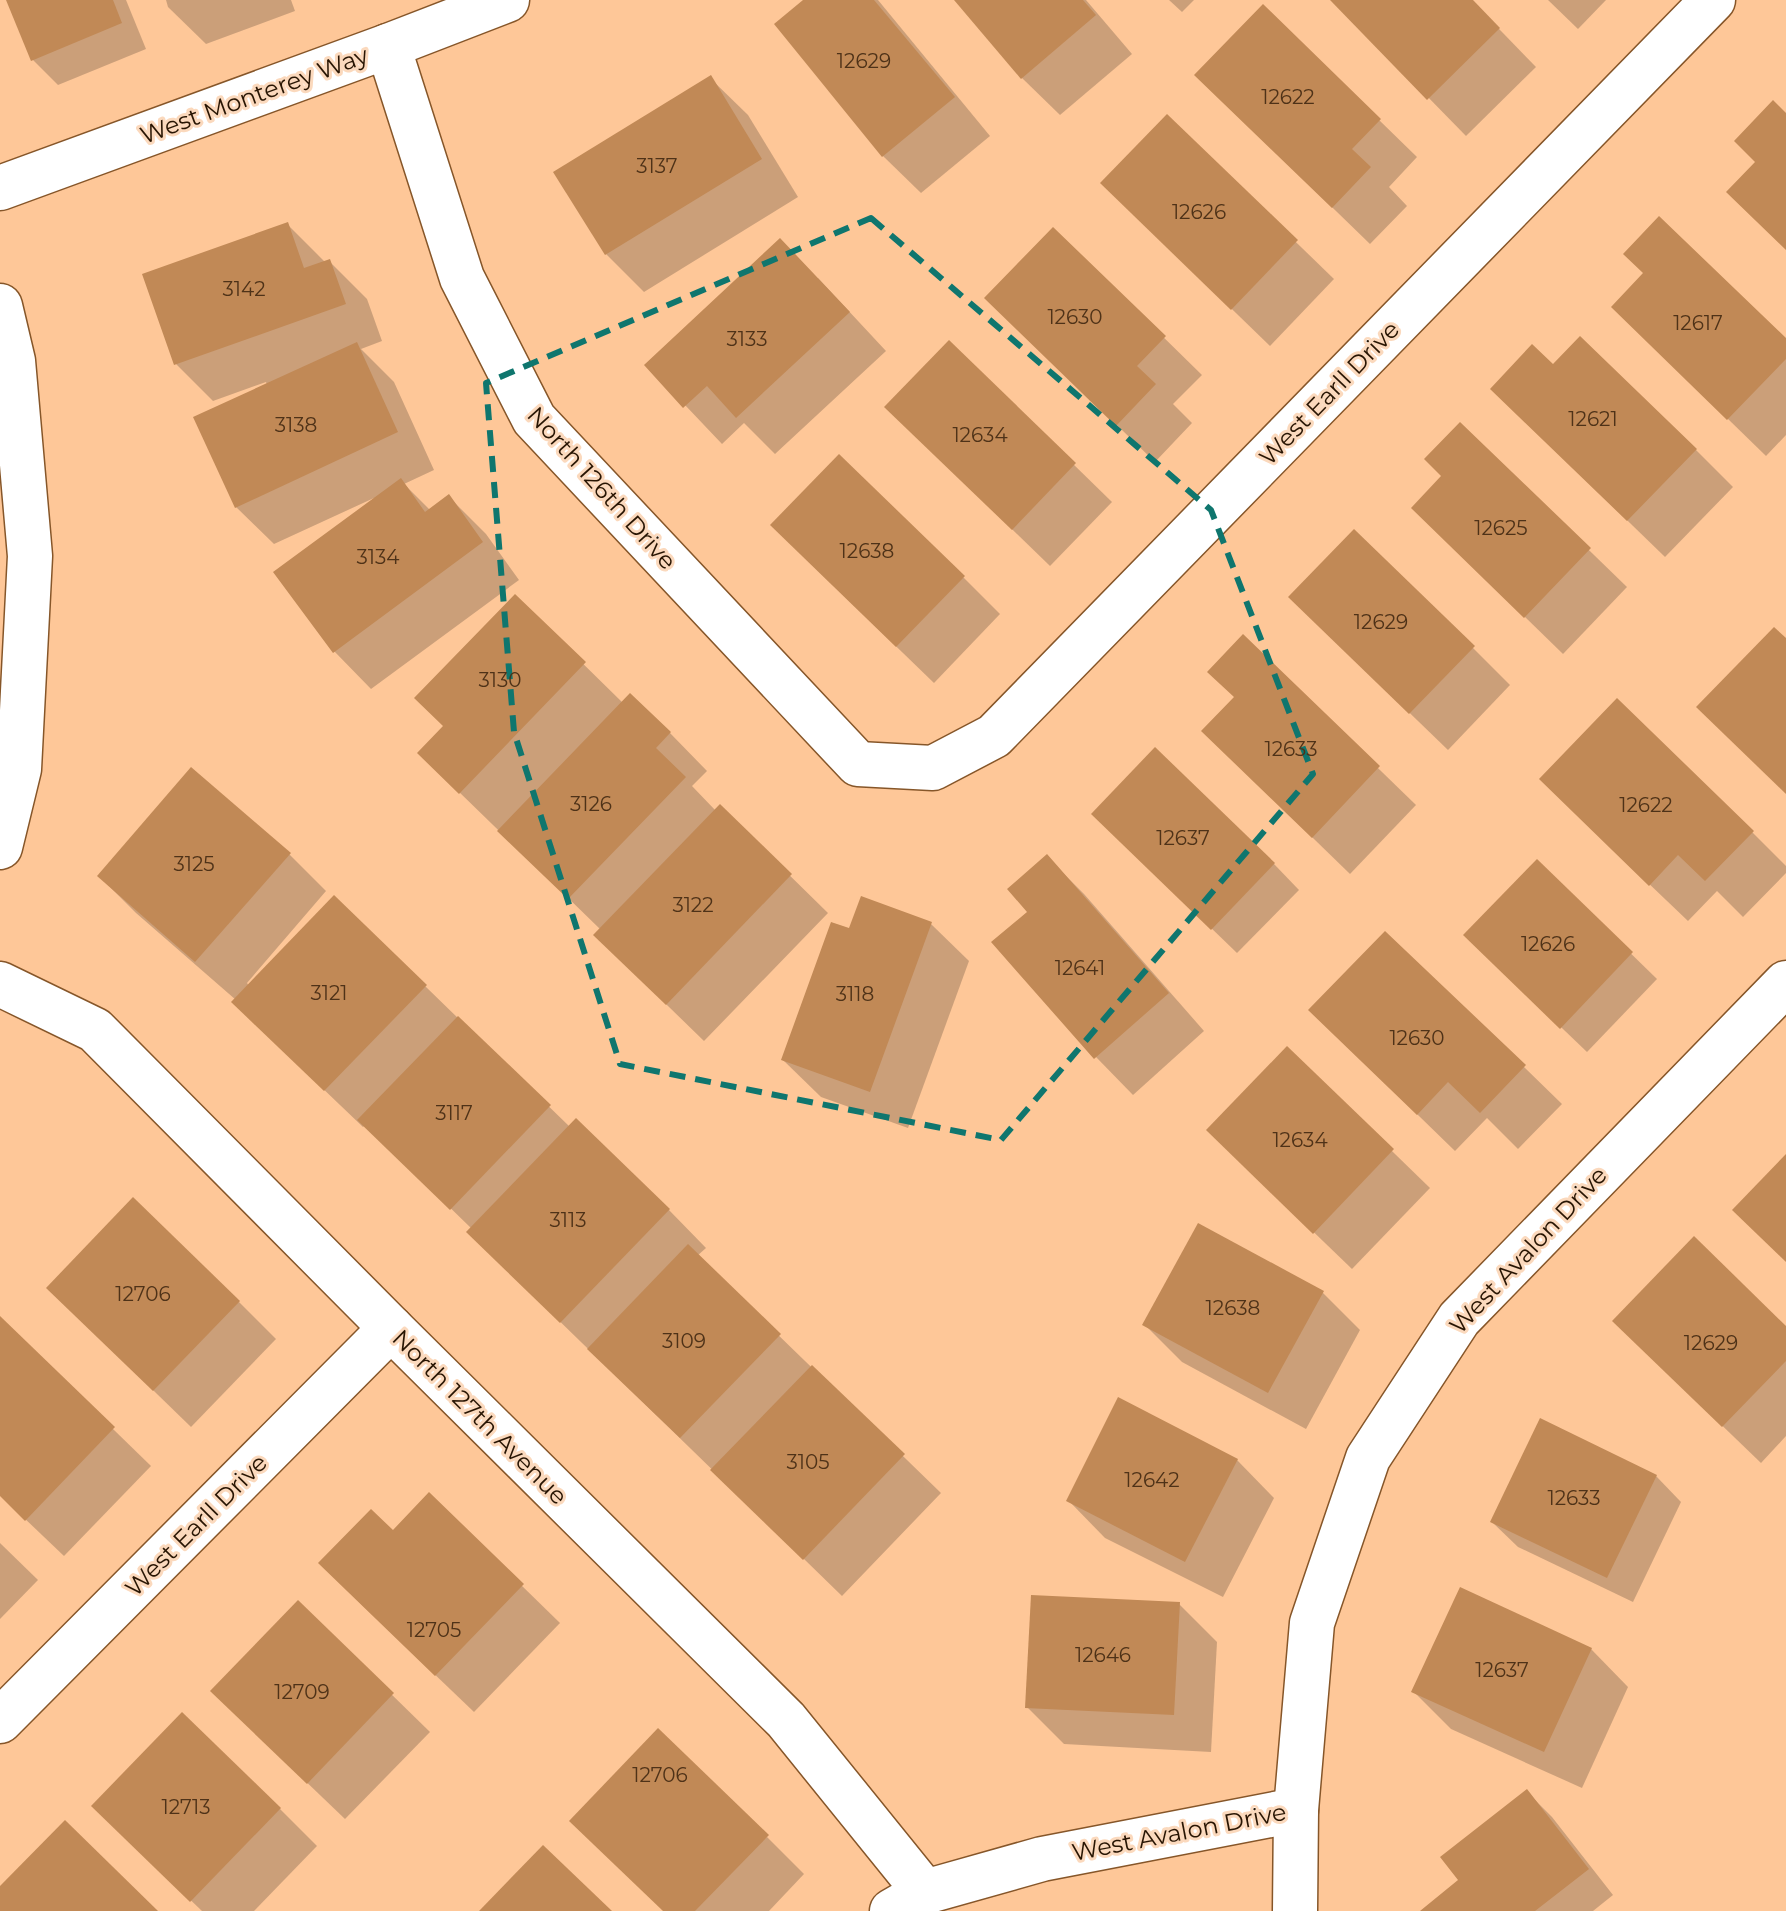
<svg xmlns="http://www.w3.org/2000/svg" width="1786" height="1911" viewBox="0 0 1786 1911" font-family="Montserrat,sans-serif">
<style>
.shadow{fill:#0003}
.building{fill:#c18956}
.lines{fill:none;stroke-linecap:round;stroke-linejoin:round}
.minor-casing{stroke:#865629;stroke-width:47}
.minor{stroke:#fff;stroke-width:44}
.marked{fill:none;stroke:#0f766e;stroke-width:6;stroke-dasharray:16 10;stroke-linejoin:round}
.labels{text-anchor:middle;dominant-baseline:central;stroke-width:6;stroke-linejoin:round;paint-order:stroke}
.number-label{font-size:20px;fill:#4e3218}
.street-label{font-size:24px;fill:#281503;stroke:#fbd9bd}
</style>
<rect width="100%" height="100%" fill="#fec798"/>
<!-- shadow -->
<g class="shadow">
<path d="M 9,0 L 126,0 L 146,49 L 58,85 L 33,60 Z"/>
<path d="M 166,0 L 291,0 L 295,11 L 206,44 L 168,7 Z"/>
<path d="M 806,0 L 878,0 L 990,136 L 921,193 L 883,156 Z"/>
<path d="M 956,0 L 1086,0 L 1132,54 L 1060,115 L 1022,78 Z"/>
<path d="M 1169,0 L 1194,0 L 1182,12 Z"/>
<path d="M 1333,0 L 1471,0 L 1536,67 L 1466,136 Z"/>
<path d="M 1548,0 L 1606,0 L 1578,29 Z"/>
<path d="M 1263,7 L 1417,157 L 1389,187 L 1407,206 L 1370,244 L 1234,112 Z"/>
<path d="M 710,78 L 748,115 L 798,197 L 644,292 L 606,254 Z"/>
<path d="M 1167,117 L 1334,279 L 1270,346 L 1140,220 Z"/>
<path d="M 288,225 L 326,263 L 330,262 L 367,299 L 382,341 L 361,349 L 394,382 L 434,470 L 404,484 L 430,510 L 449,497 L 486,534 L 519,580 L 371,689 L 334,651 L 374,498 L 274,544 L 236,507 L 267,385 L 266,382 L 213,401 L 176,364 Z"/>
<path d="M 1053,229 L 1202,375 L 1173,404 L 1192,423 L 1155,462 L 1024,335 Z"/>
<path d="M 818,278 L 886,351 L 775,454 L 744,423 L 722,444 L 647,365 Z"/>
<path d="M 1786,341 L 1786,435 L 1766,456 L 1651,344 Z"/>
<path d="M 949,343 L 1112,502 L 1050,566 L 924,444 Z"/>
<path d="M 1553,367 L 1696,450 L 1733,487 L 1665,557 L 1530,426 Z"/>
<path d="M 1460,425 L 1627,587 L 1563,654 L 1451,545 L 1444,477 Z"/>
<path d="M 810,563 L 963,577 L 1000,614 L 934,683 Z"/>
<path d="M 515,597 L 623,703 L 670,733 L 707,771 L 692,786 L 716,811 L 720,807 L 828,913 L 704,1041 L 633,972 L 601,930 L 457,790 L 445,726 Z"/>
<path d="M 1328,634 L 1473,648 L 1510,685 L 1448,750 Z"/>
<path d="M 1243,637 L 1416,805 L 1350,874 L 1241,768 L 1236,698 Z"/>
<path d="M 1578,816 L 1752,832 L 1786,866 L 1786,873 L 1743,917 L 1717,891 L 1688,921 Z"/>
<path d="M 1119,839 L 1274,864 L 1299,890 L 1237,953 Z"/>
<path d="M 289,854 L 326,891 L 247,983 L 249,986 L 425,986 L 570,1127 L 576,1121 L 669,1210 L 706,1248 L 697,1256 L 941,1493 L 842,1596 L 506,1269 L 472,1229 L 365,1125 L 363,1127 L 271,1039 L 236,1000 L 136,913 L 99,876 Z"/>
<path d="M 1047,857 L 1084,894 L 1204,1031 L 1133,1095 L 1096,1057 Z"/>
<path d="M 1537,862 L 1657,979 L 1587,1052 L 1492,961 Z"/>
<path d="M 931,924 L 969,961 L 908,1128 L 821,1097 L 783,1060 L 850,930 Z"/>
<path d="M 1348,1047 L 1524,1067 L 1562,1104 L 1518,1149 L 1487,1118 L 1455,1151 Z"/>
<path d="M 1287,1049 L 1430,1188 L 1352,1269 L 1246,1167 Z"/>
<path d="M 1323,1293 L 1360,1330 L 1306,1429 L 1182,1362 L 1144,1324 Z"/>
<path d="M 239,1302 L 276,1339 L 191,1427 L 86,1325 Z"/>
<path d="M 0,1319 L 151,1466 L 64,1556 L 0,1495 Z"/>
<path d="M 1786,1328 L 1786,1436 L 1761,1463 L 1652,1358 Z"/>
<path d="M 1237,1460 L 1274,1498 L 1223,1597 L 1105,1538 L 1068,1500 Z"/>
<path d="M 1656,1476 L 1681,1502 L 1633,1602 L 1518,1547 L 1492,1522 Z"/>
<path d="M 429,1495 L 560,1623 L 474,1712 L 358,1601 L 393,1533 Z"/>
<path d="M 0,1543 L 38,1580 L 0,1619 Z"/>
<path d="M 298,1603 L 430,1732 L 345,1819 L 250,1728 Z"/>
<path d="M 1179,1604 L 1217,1642 L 1211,1752 L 1064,1744 L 1027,1707 Z"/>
<path d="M 1591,1649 L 1628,1687 L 1582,1788 L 1451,1729 L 1414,1692 Z"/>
<path d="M 1526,1791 L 1552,1817 L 1613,1895 L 1593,1911 L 1424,1911 L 1461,1880 Z"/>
<path d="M 280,1809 L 317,1846 L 254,1911 L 202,1911 L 131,1843 Z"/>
<path d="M 767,1837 L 804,1874 L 769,1911 L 664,1911 Z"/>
</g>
<!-- building -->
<g class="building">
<path d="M 6,0 L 113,0 L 122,23 L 31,61 Z"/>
<path d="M 803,0 L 874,0 L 955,97 L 882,157 L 774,24 Z"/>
<path d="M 954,0 L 1083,0 L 1096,15 L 1021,79 Z"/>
<path d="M 1330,0 L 1473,0 L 1500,28 L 1427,100 Z"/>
<path d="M 1263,4 L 1381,119 L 1352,149 L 1371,167 L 1332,208 L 1194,75 Z"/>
<path d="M 711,75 L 762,159 L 605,255 L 553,172 Z"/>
<path d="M 1773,100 L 1786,113 L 1786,250 L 1726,192 L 1755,162 L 1734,141 Z"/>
<path d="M 1167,114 L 1298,240 L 1231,310 L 1100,183 Z"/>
<path d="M 1659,216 L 1786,338 L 1786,359 L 1727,420 L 1611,307 L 1643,273 L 1623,254 Z"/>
<path d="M 288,222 L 304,268 L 330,259 L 346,304 L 174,365 L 142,274 Z"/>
<path d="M 1053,227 L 1166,336 L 1137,366 L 1156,384 L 1116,426 L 984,298 Z"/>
<path d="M 780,238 L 850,312 L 736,418 L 707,386 L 683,408 L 644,365 Z"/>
<path d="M 1580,336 L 1697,449 L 1627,521 L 1490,389 L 1532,344 L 1553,364 Z"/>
<path d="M 949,340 L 1076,463 L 1012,530 L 884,407 Z"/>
<path d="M 357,342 L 398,432 L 235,508 L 193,417 Z"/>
<path d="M 1460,422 L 1591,548 L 1524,618 L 1411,508 L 1441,476 L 1424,459 Z"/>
<path d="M 839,454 L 965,576 L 896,647 L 770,525 Z"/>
<path d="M 401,478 L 425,512 L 449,494 L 483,542 L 333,653 L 273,572 Z"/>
<path d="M 1354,529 L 1475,646 L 1409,714 L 1288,597 Z"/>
<path d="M 515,594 L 586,662 L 459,794 L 417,753 L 443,726 L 414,698 Z"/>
<path d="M 1774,627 L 1786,638 L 1786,794 L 1696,707 Z"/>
<path d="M 1243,634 L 1380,766 L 1312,838 L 1201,731 L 1234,697 L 1207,672 Z"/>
<path d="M 630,693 L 671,732 L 656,748 L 686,777 L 568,899 L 497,831 Z"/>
<path d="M 1617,698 L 1754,831 L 1705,881 L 1678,855 L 1649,886 L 1539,779 Z"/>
<path d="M 1155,747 L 1275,863 L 1211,930 L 1091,814 Z"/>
<path d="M 191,767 L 291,853 L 195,962 L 97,876 Z"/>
<path d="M 720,804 L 792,874 L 666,1005 L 593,935 Z"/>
<path d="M 1047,854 L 1169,993 L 1094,1059 L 991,942 L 1027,912 L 1007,889 Z"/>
<path d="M 1537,859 L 1633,952 L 1560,1029 L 1463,935 Z"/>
<path d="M 334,895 L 427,985 L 324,1091 L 231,1002 Z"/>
<path d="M 861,896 L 932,922 L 870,1092 L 781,1060 L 831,922 L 849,928 Z"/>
<path d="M 1385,931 L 1526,1065 L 1480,1113 L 1448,1082 L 1417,1115 L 1308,1010 Z"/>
<path d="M 458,1016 L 551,1105 L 450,1210 L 357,1120 Z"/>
<path d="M 1287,1046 L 1394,1149 L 1313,1234 L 1206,1130 Z"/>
<path d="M 576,1118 L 670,1209 L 560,1323 L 466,1232 Z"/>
<path d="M 1786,1154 L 1786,1262 L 1732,1210 Z"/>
<path d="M 133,1197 L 240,1301 L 153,1391 L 46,1288 Z"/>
<path d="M 1198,1223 L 1324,1291 L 1268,1393 L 1142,1325 Z"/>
<path d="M 1694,1236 L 1786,1326 L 1786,1361 L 1722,1427 L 1612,1321 Z"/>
<path d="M 688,1244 L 781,1334 L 680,1438 L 587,1349 Z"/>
<path d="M 0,1316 L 115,1427 L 25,1521 L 0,1496 Z"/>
<path d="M 812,1365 L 905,1454 L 803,1560 L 710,1470 Z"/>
<path d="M 1118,1397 L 1238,1459 L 1185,1562 L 1066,1501 Z"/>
<path d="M 1540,1418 L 1657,1475 L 1607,1578 L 1490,1522 Z"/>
<path d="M 429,1492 L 524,1584 L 435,1676 L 318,1563 L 371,1509 L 393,1530 Z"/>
<path d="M 1460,1587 L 1592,1648 L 1544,1752 L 1411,1692 Z"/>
<path d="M 1031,1595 L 1180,1602 L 1174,1715 L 1025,1708 Z"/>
<path d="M 298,1600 L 394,1693 L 307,1784 L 210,1691 Z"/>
<path d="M 182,1712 L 281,1808 L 190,1902 L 91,1806 Z"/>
<path d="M 658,1728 L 769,1835 L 695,1911 L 663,1911 L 569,1821 Z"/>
<path d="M 1527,1789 L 1589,1869 L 1535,1911 L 1420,1911 L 1458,1880 L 1440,1857 Z"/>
<path d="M 65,1820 L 158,1911 L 0,1911 L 0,1886 Z"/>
<path d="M 543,1845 L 612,1911 L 479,1911 Z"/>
</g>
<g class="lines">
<defs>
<g id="minor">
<path d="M 388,46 L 462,278 L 534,419 L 858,764 L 933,768 L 994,736 L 1713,0"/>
<path d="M 0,188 L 388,46 L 507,0"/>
<path d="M 0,306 L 13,361 L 30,556 L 19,769 L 0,847"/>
<path d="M 0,984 L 95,1030 L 391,1328 L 786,1720 L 925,1892"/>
<path d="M 0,1721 L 391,1328"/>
<path d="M 892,1911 L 925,1892 L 1042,1859 L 1296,1810"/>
<path d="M 1295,1911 L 1296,1810 L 1312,1623 L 1368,1458 L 1459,1319 L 1786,983"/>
</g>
</defs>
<!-- minor casing -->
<use href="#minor" class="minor-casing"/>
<!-- minor -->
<use href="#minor" class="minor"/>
</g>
<!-- marked area -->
<path class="marked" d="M 871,218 L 1211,510 L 1313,774 L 1001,1140 L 620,1064 L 514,732 L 486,383 Z"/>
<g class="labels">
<!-- number labels -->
<g class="number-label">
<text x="864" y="61">12629</text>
<text x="1288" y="97">12622</text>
<text x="657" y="166">3137</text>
<text x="1199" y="212">12626</text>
<text x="244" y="289">3142</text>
<text x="1075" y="317">12630</text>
<text x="1698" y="323">12617</text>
<text x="747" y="339">3133</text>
<text x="1593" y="419">12621</text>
<text x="296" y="425">3138</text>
<text x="980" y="435">12634</text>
<text x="1501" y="528">12625</text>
<text x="867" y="551">12638</text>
<text x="378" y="557">3134</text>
<text x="1381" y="622">12629</text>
<text x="500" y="680">3130</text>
<text x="1291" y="749">12633</text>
<text x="591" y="804">3126</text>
<text x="1646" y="805">12622</text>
<text x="1183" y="838">12637</text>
<text x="194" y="864">3125</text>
<text x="693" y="905">3122</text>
<text x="1548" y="944">12626</text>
<text x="1080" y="968">12641</text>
<text x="329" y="993">3121</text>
<text x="855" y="994">3118</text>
<text x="1417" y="1038">12630</text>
<text x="454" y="1113">3117</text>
<text x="1300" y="1140">12634</text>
<text x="568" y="1220">3113</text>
<text x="143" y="1294">12706</text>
<text x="1233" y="1308">12638</text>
<text x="684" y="1341">3109</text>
<text x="1711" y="1343">12629</text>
<text x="808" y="1462">3105</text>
<text x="1152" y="1480">12642</text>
<text x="1574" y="1498">12633</text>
<text x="434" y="1630">12705</text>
<text x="1103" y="1655">12646</text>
<text x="1502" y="1670">12637</text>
<text x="302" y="1692">12709</text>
<text x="660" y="1775">12706</text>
<text x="186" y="1807">12713</text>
</g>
<!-- street labels -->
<g class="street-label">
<text transform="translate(254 95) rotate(-20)">West Monterey Way</text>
<text transform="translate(1329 393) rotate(-46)">West Earll Drive</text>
<text transform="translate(602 488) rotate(48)">North 126th Drive</text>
<text transform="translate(1528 1250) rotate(-47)">West Avalon Drive</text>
<text transform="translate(480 1417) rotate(45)">North 127th Avenue</text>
<text transform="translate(196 1525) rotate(-45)">West Earll Drive</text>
<text transform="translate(1179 1832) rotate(-11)">West Avalon Drive</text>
</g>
</g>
</svg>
